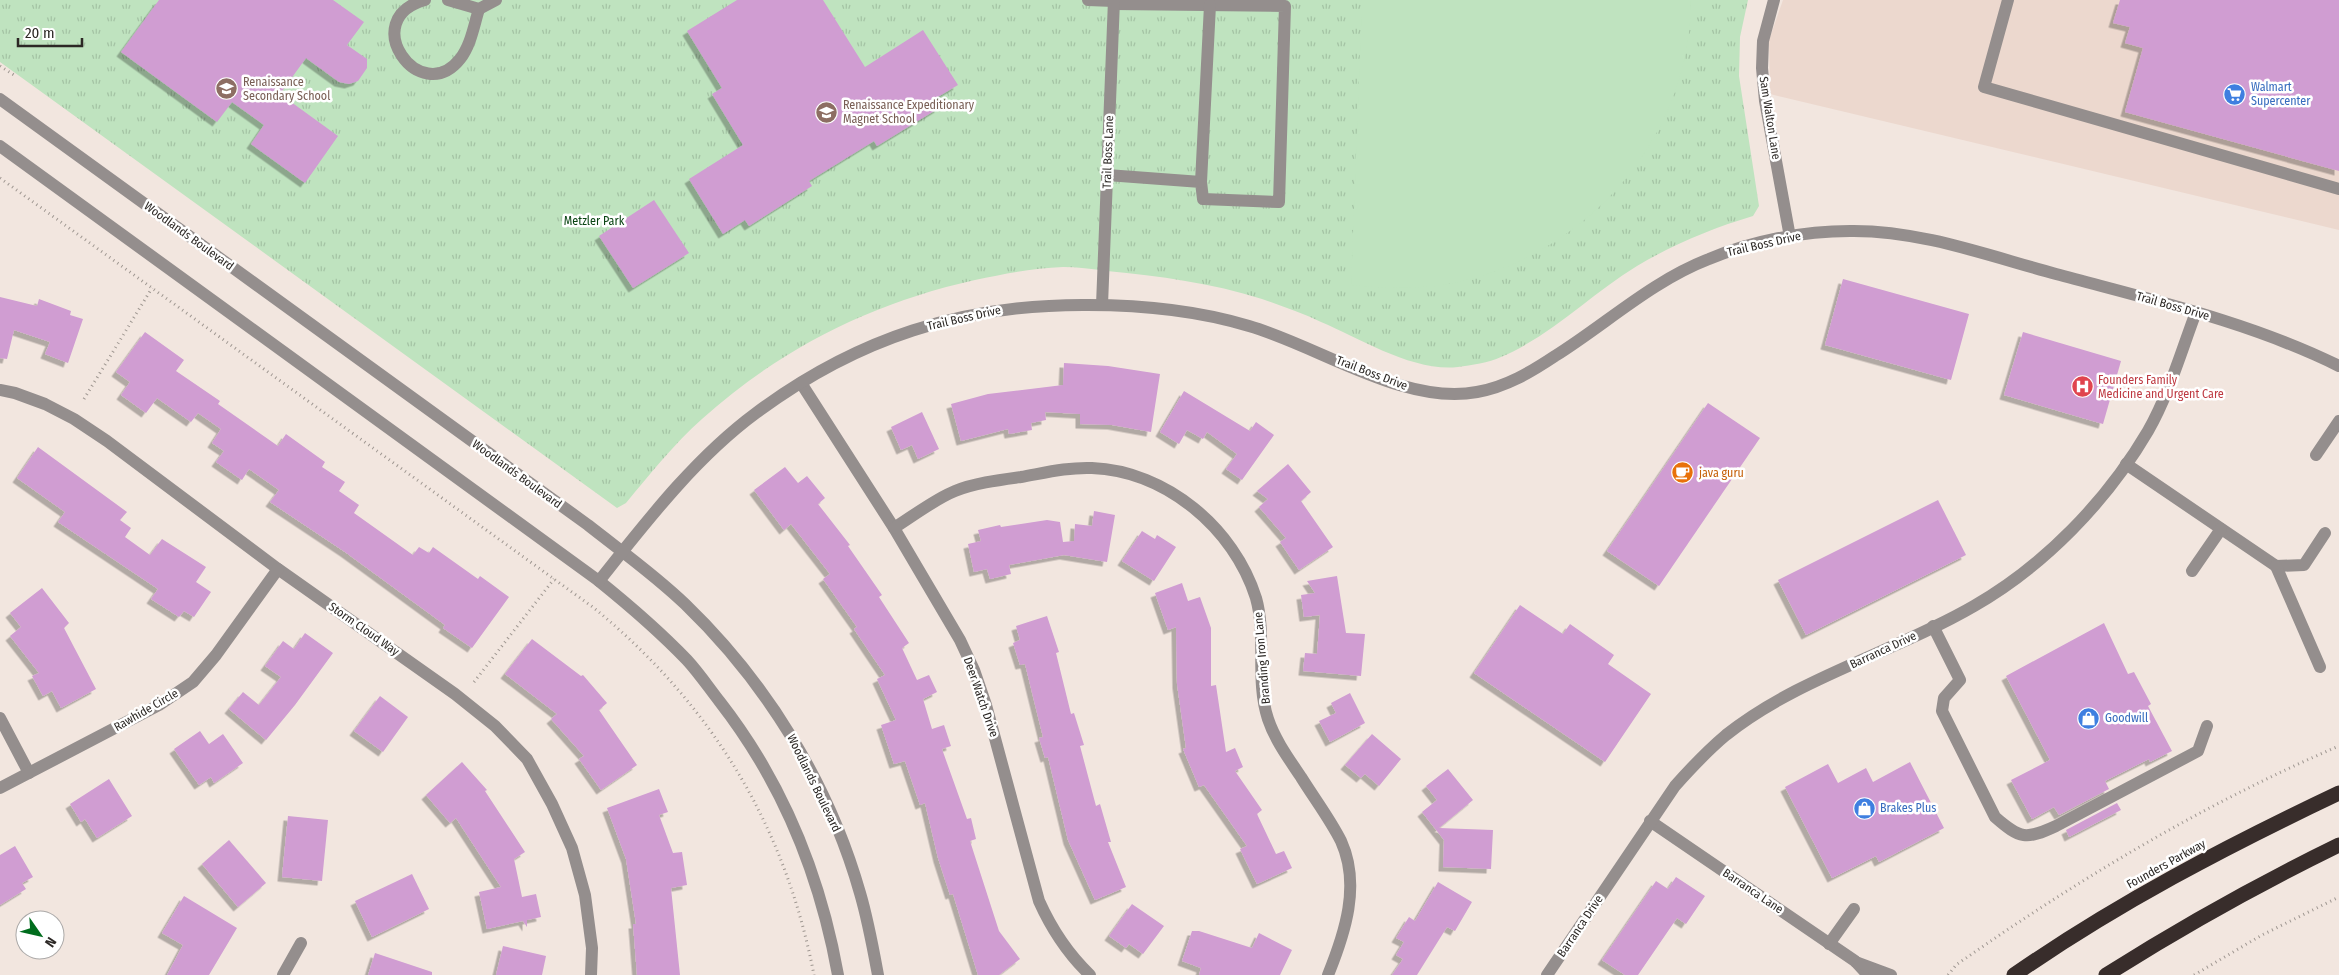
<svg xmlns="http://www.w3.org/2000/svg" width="2339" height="975" viewBox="0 0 2339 975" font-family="'Fira Sans Condensed',sans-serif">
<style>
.built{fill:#ecd8ce}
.park{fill:url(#park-tufts)}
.garden{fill:#bfe3bf}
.building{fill:#d09dd2;filter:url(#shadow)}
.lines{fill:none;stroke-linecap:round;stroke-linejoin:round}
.path{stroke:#9f9791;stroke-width:3;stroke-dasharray:1 4;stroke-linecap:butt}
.minor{stroke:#948e8d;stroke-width:12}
.highway{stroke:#382d2b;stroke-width:15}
.labels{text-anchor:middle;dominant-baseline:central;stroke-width:5;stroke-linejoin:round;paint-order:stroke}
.education-label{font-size:12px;fill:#785e54;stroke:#fff;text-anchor:start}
.shop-label{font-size:12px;fill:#366cbe;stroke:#fff;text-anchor:start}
.street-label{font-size:12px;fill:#2c2825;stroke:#fff}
.park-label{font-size:12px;fill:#094412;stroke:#fff}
.health-label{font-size:12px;fill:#be3a42;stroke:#fff;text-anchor:start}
.food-label{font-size:12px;fill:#c56008;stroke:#fff;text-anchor:start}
</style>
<defs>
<pattern id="park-tufts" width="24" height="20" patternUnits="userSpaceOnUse" patternTransform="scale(1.25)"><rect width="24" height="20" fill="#bfe3bf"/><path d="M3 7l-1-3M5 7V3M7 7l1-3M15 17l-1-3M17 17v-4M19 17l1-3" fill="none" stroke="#a4c3a4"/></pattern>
<filter id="shadow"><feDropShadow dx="-4.5" dy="4.5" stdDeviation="0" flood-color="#0004"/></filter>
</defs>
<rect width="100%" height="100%" fill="#f2e6df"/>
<!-- built -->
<path class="built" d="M 1783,0 L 2339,0 L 2339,230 L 1770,94 L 1769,40 Z"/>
<!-- park -->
<path class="park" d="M 0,0 L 1748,0 L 1740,37 L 1739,76 L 1759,206 L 1753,216 C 1713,228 1674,244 1637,266 C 1591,294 1551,336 1501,357 C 1489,363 1471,365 1458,367 C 1413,372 1361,339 1321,322 C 1302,313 1282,306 1262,299 C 1212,283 1159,276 1107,271 C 1092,269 1077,267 1063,267 C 1033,268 1004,274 975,280 C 872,303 781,348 702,419 C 674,444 650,474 626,503 L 617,508 L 0,62 Z"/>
<!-- garden -->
<path class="garden" d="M 1362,0 L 1691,0 C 1691,144 1576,267 1435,286 C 1406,289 1379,288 1351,285 Z"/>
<!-- building -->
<g class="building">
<path d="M 159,0 L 333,0 L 364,22 L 347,45 L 367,59 L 367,68 L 358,81 L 349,84 L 339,82 L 306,58 L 280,94 L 338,136 L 305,183 L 251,144 L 264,125 L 232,102 L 217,122 L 121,52 Z"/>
<path d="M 737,0 L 823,0 L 865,67 L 923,30 L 958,85 L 936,98 L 939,108 L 877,146 L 874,141 L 809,181 L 812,186 L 749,226 L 745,220 L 723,234 L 689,179 L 743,145 L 712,94 L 722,88 L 687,31 Z"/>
<path d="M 2120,0 L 2339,0 L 2339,171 L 2125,112 L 2143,48 L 2125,43 L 2130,27 L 2113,23 Z"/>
<path d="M 654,200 L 689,253 L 633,288 L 599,236 Z"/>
<path d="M 1843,279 L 1969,314 L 1951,380 L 1825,345 Z"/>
<path d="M 0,297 L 37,306 L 39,299 L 71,311 L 70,315 L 83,319 L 68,363 L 45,354 L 50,342 L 14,330 L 7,359 L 0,358 Z"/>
<path d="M 145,332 L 184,360 L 176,371 L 220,401 L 218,404 L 278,446 L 286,434 L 325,462 L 322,467 L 345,482 L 339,491 L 359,505 L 354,513 L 413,555 L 419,547 L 429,553 L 433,547 L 478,579 L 480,576 L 509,597 L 472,648 L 443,628 L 445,625 L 345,552 L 270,502 L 279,490 L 249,469 L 242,480 L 216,462 L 224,451 L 212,443 L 221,429 L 198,413 L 191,422 L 157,398 L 146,413 L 121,395 L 130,382 L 116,372 Z"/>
<path d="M 2023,332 L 2121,361 L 2103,424 L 2004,395 Z"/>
<path d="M 1064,363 L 1108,366 L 1160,374 L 1151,432 L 1112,425 L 1080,424 L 1080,414 L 1045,412 L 1046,420 L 1031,423 L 1032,430 L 1009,434 L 1008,429 L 961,441 L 951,404 L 988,394 L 1063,385 Z"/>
<path d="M 1184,391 L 1250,431 L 1256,422 L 1274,435 L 1242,480 L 1226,469 L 1237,454 L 1207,432 L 1203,439 L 1187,430 L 1179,444 L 1160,432 Z"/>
<path d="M 1708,403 L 1760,438 L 1659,586 L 1607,551 Z"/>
<path d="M 922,412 L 939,449 L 918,459 L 912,445 L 901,450 L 891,427 Z"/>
<path d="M 38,447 L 127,512 L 120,520 L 131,528 L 125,537 L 150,555 L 162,539 L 206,567 L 196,582 L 211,592 L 194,617 L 184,611 L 179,617 L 151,599 L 158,589 L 58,522 L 65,512 L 17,478 Z"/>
<path d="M 1288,464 L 1311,492 L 1301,501 L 1333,547 L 1299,570 L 1280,542 L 1286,538 L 1259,507 L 1268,499 L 1257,491 Z"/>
<path d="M 785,467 L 798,483 L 807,476 L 825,498 L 818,504 L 850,545 L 848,546 L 882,595 L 879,597 L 909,643 L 902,648 L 917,680 L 929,675 L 937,692 L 923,699 L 932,729 L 944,725 L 951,746 L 942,749 L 967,819 L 971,818 L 976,839 L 970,841 L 999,931 L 1020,959 L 999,975 L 978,975 L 953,894 L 950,895 L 938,858 L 925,803 L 920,805 L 905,761 L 894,764 L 881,725 L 896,720 L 877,679 L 885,675 L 854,629 L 857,627 L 823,579 L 830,574 L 791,524 L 784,530 L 754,490 Z"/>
<path d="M 1938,500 L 1966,555 L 1806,635 L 1778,580 Z"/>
<path d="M 1094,511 L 1115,515 L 1107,562 L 1064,555 L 1009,565 L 1011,574 L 990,579 L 987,569 L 974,572 L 968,544 L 981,541 L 978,530 L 1000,525 L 1001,527 L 1047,520 L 1060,522 L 1063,542 L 1074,541 L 1075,524 L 1092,526 Z"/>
<path d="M 1142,531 L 1155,539 L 1157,535 L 1176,547 L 1154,581 L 1122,561 Z"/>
<path d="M 1337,576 L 1346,633 L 1365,634 L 1361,676 L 1303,671 L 1305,653 L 1317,654 L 1320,615 L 1304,617 L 1301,595 L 1315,593 L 1307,581 Z"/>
<path d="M 1182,583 L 1188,601 L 1200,597 L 1211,628 L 1211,686 L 1216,685 L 1226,752 L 1235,748 L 1243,767 L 1235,771 L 1262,810 L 1257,814 L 1276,854 L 1284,851 L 1292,868 L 1257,884 L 1240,849 L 1247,846 L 1204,785 L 1199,787 L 1183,749 L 1186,748 L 1177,684 L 1176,627 L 1168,630 L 1155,593 Z"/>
<path d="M 42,588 L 69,623 L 64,628 L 96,689 L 61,708 L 52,691 L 43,696 L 32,676 L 39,673 L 10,636 L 21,627 L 10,613 Z"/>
<path d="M 1520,605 L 1563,634 L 1570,624 L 1614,655 L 1608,664 L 1651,694 L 1605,762 L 1474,673 Z"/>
<path d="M 1047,616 L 1059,652 L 1056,653 L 1071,714 L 1074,713 L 1084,745 L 1080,746 L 1096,806 L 1100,804 L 1111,842 L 1108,842 L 1126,887 L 1095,900 L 1068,840 L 1048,757 L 1045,758 L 1039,738 L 1043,737 L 1025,664 L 1020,665 L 1013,643 L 1020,640 L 1016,626 Z"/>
<path d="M 2104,623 L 2128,674 L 2134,672 L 2151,704 L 2148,706 L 2172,751 L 2150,762 L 2149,759 L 2105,781 L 2109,789 L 2059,815 L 2054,807 L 2032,819 L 2011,780 L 2050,760 L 2006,676 Z"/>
<path d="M 305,633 L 333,653 L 295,705 L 266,740 L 229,709 L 243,692 L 259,705 L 281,677 L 265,666 L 283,641 L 294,649 Z"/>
<path d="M 532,639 L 581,676 L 583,675 L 607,703 L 599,710 L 637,765 L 601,790 L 579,759 L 584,756 L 551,719 L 557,714 L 505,674 Z"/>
<path d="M 1350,693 L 1365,723 L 1330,742 L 1319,721 L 1336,713 L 1331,703 Z"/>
<path d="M 380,696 L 408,717 L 383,752 L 354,731 Z"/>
<path d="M 200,731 L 209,744 L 223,734 L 243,763 L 214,783 L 211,777 L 199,785 L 174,749 Z"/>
<path d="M 1372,734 L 1401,759 L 1379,786 L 1365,774 L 1361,778 L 1345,765 Z"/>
<path d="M 462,762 L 487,790 L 485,791 L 525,852 L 514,859 L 522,897 L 536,894 L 541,917 L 527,920 L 527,927 L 523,921 L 487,929 L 479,892 L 501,887 L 456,818 L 450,823 L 426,795 Z"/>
<path d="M 1910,762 L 1944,828 L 1879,862 L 1876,856 L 1832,878 L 1785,787 L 1828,764 L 1838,783 L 1866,768 L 1873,782 Z"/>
<path d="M 1448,769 L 1473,800 L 1439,828 L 1493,830 L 1491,869 L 1443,867 L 1444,840 L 1422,812 L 1437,800 L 1426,786 Z"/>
<path d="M 109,779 L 132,816 L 97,838 L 85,819 L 81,822 L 70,804 Z"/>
<path d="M 659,789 L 668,812 L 659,815 L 673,853 L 682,852 L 687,885 L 671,888 L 680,975 L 637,975 L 633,924 L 636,924 L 626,859 L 607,808 Z"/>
<path d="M 2117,803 L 2121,810 L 2069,837 L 2066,830 Z"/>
<path d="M 288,816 L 328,820 L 322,881 L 282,877 Z"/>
<path d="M 229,840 L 266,883 L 238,907 L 202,864 Z"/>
<path d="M 15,846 L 33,877 L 22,883 L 26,889 L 0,905 L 0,855 Z"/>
<path d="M 412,874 L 429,909 L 372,937 L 355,901 Z"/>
<path d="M 1676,877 L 1705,896 L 1686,924 L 1677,918 L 1638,975 L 1625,975 L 1602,960 L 1656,881 L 1668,889 Z"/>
<path d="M 1438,882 L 1472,902 L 1455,931 L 1447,927 L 1417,975 L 1392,975 L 1403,959 L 1396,955 L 1404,942 L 1396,938 L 1409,917 L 1415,921 Z"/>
<path d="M 184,896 L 237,928 L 209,975 L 167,975 L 183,945 L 162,933 Z"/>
<path d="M 1132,904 L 1164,926 L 1143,954 L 1129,944 L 1126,948 L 1109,936 Z"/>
<path d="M 1192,931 L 1199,931 L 1252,948 L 1259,933 L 1292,950 L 1280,975 L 1199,975 L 1201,968 L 1182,961 Z"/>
<path d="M 503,946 L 546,956 L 542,975 L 496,975 Z"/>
<path d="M 375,953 L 432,972 L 432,975 L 368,975 Z"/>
</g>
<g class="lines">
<!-- path -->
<g class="path">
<path d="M 0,66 L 14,75"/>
<path d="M 0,178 L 594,608 C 712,705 785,825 814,975"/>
<path d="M 84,399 L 152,288"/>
<path d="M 474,682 L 554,579"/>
<path d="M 1948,975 L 1956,965 C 2076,881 2203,804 2339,746"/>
<path d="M 2194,975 L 2262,935 L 2339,897"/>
</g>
<!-- minor -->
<g class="minor">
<path d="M 425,0 C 356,19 420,109 460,59 C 471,45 474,25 479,9"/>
<path d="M 448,0 L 479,9 L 496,0"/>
<path d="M 1088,0 L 1114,1"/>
<path d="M 1774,0 L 1763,41 L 1762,68 L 1765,101 L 1790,237"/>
<path d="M 2008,0 L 1984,87 L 2339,189"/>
<path d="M 0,99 L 588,525 C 621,551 655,575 685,604 C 767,683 829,784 860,893 C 868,920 873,948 878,975"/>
<path d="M 0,146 L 599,581 C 630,606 660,632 687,660 C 699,673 709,688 720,702 C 783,783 820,875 838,975"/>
<path d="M 1107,175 L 1201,182 L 1203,199 L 1279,202 L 1285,6 L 1114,4"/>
<path d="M 1201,182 L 1210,5"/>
<path d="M 1102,305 L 1114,0"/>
<path d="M 801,383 L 894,528 L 960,640 L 974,670 L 986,705 L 1039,901 C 1052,930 1067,953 1090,975"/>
<path d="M 0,390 L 15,393 L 45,404 L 74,419 L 107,441 L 278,569 L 455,694 L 495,726 L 527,759 L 552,804 L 572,848 L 585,895 L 592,948 L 591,975"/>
<path d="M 2316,455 L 2339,421"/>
<path d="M 2126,464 L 2276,566 L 2304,565 L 2325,533"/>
<path d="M 894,528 C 913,516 935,499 955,491 C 975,483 999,480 1021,477 C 1044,473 1068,467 1092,468 C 1166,471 1234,528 1256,598 C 1267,637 1255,680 1268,719 C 1275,740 1289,759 1301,777 C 1314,798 1330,819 1341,841 C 1361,885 1345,933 1328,975"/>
<path d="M 2276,566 L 2320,667"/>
<path d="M 2192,571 L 2221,529"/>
<path d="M 599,581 C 646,522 695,458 756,413 C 857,338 962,304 1088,305 C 1143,305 1196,310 1249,326 C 1319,346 1404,406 1477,392 C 1506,387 1531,372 1555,356 C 1606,324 1652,281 1709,259 C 1752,241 1803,231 1850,231 C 1920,230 1989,256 2056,274 C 2152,300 2250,322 2339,366"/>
<path d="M 1933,626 L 1960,680 L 1944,698 L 1942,711 L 1995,817 C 2020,839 2026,840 2056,826 L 2198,751 L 2207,726"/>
<path d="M 0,718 L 29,773"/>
<path d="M 0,788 L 159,705 L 193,682 L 216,655 L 278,569"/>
<path d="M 1650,821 L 1855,961 L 1868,975"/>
<path d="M 1829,944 L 1854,909"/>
<path d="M 1856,962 L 1891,975"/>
<path d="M 283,975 L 301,943"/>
<path d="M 1547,975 L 1675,786 C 1691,768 1707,751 1726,735 C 1797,678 1895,652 1974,606 C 2044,566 2107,501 2148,431 C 2169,394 2181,352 2196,312"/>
</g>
<!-- highway -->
<g class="highway">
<path d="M 2014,975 C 2116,904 2227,846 2339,793"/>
<path d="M 2106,975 C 2182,927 2259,884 2339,845"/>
</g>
</g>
<!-- icons -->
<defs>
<symbol id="school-disc" viewBox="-11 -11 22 22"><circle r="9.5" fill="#8d6e63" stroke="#fff"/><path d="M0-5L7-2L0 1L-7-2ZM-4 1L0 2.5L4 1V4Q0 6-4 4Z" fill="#fff"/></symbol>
<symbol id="supermarket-disc" viewBox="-11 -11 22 22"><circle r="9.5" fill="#3f7fe0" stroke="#fff"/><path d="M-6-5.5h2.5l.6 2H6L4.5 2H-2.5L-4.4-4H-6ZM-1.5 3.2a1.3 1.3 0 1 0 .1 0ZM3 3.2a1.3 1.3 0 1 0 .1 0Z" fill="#fff"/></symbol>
<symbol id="hospital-disc" viewBox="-11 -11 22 22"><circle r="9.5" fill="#e0444e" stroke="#fff"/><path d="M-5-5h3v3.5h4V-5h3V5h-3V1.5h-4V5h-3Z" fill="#fff"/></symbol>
<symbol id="cafe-disc" viewBox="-11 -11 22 22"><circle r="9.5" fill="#e8710a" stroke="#fff"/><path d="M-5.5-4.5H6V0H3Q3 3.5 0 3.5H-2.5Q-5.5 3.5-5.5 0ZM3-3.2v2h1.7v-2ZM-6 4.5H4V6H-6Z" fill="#fff"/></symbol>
<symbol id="shop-disc" viewBox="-11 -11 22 22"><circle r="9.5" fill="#3f7fe0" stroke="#fff"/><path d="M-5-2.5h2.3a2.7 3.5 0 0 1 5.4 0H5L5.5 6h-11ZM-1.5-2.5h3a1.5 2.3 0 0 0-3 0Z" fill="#fff"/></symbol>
</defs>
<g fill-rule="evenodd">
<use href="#school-disc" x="214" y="76" width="25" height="25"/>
<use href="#supermarket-disc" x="2222" y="82" width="25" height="25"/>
<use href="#school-disc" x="814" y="100" width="25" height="25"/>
<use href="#hospital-disc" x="2070" y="374" width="25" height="25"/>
<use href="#cafe-disc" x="1670" y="460" width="25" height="25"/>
<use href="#shop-disc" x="2076" y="706" width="25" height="25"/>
<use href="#shop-disc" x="1852" y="796" width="25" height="25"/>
</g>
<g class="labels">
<!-- education labels -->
<g class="education-label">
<text x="243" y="82">Renaissance<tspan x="243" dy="14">Secondary School</tspan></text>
<text x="843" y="105">Renaissance Expeditionary<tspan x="843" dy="14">Magnet School</tspan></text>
</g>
<!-- shop labels -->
<g class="shop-label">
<text x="2251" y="87">Walmart<tspan x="2251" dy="14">Supercenter</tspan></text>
<text x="2105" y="718">Goodwill</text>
<text x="1880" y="808">Brakes Plus</text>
</g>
<!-- street labels -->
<g class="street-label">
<text transform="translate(1770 118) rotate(81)">Sam Walton Lane</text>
<text transform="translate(1108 152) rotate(-88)">Trail Boss Lane</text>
<text transform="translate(189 236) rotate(36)">Woodlands Boulevard</text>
<text transform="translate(1764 244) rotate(-13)">Trail Boss Drive</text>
<text transform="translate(2173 306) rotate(16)">Trail Boss Drive</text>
<text transform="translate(964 318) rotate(-13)">Trail Boss Drive</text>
<text transform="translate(1372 373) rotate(21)">Trail Boss Drive</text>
<text transform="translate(517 474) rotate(36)">Woodlands Boulevard</text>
<text transform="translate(364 629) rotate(35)">Storm Cloud Way</text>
<text transform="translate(1883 650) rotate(-25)">Barranca Drive</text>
<text transform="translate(1262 658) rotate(-95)">Branding Iron Lane</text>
<text transform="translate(981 697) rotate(71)">Deer Watch Drive</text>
<text transform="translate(146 710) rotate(-30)">Rawhide Circle</text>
<text transform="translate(814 783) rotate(64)">Woodlands Boulevard</text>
<text transform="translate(2166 864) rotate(-29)">Founders Parkway</text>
<text transform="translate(1753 891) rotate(34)">Barranca Lane</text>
<text transform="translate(1580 926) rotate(-56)">Barranca Drive</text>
</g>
<!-- park labels -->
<g class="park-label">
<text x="594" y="221">Metzler Park</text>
</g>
<!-- health labels -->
<g class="health-label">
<text x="2098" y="380">Founders Family<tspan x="2098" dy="14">Medicine and Urgent Care</tspan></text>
</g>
<!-- food labels -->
<g class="food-label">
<text x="1699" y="473">java guru</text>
</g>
</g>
<!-- north arrow -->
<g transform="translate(40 935) rotate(124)"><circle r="24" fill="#ffffff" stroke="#aba9a8"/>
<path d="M0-4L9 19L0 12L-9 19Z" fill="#006d1d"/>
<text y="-8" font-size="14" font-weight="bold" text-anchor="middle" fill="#2c2825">N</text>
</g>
<!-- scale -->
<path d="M18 38v8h64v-8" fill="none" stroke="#2c2825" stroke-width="2.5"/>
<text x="25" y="38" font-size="15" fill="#2c2825" stroke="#ffffff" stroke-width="4" paint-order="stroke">20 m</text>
</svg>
